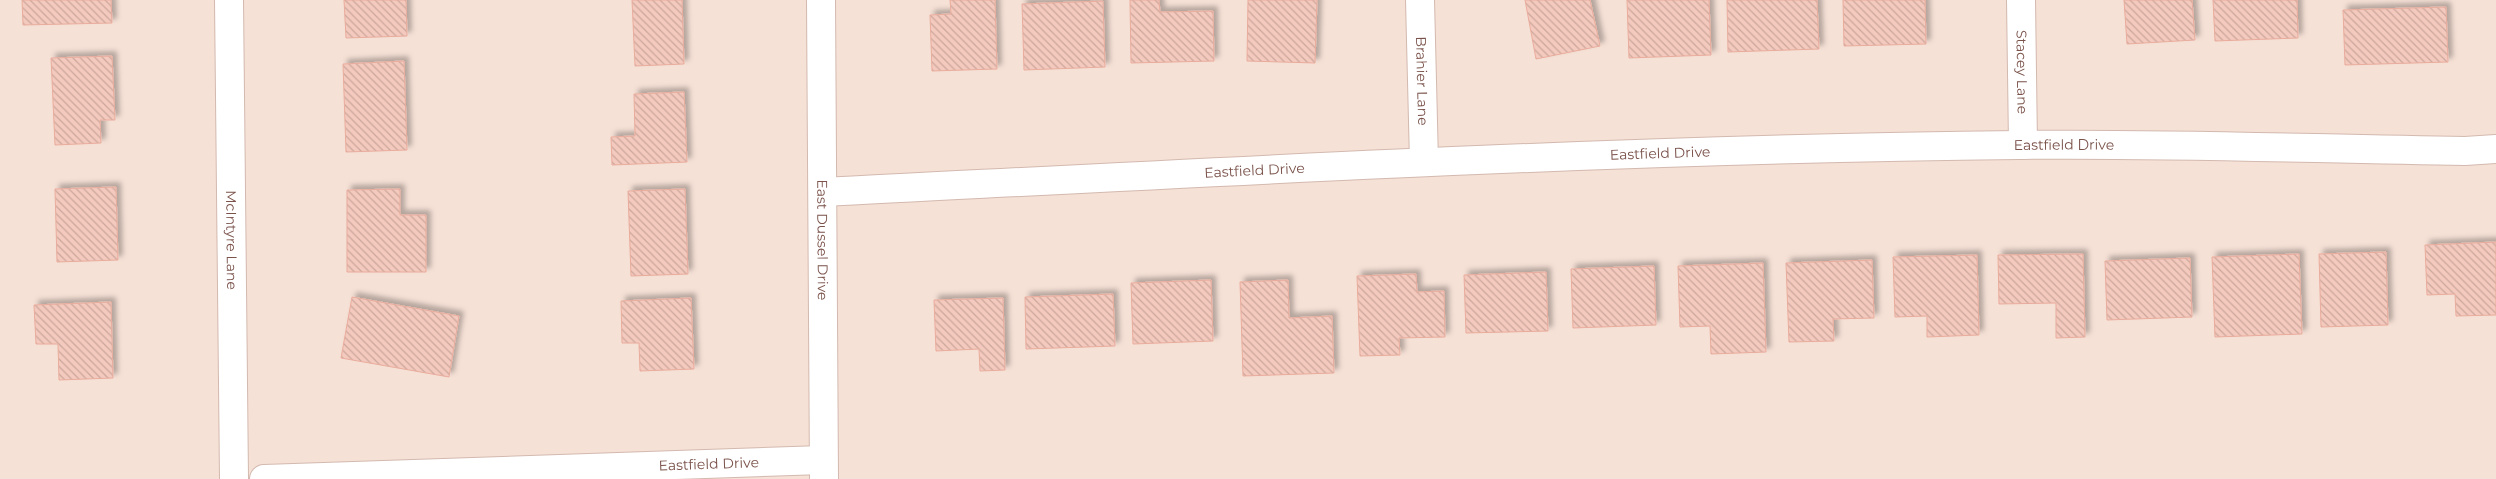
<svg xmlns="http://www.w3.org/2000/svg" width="2496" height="479" viewBox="0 0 2496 479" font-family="Montserrat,sans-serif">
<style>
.residential{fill:#f6e1d6}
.building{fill:url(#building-back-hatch);stroke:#e9ac9d;filter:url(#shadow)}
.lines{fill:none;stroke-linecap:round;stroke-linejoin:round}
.minor-casing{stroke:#d3b9af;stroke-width:30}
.minor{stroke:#fff;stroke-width:28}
.labels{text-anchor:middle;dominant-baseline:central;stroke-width:5;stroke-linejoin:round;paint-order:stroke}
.street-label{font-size:14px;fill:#7a524a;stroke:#fff6f0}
</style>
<defs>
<pattern id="building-back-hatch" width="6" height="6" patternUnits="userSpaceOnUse" patternTransform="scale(1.25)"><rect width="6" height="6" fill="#f5cabe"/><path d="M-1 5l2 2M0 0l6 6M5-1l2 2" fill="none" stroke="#cba79c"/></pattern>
<filter id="shadow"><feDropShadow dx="4.5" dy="-4.5" stdDeviation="2.5" flood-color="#0004"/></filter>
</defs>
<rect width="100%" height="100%" fill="#fef1e8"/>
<!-- residential -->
<rect class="residential" x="0" y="0" width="2496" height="479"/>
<!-- building -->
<g class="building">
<path d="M 22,0 L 111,0 L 112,23 L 23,25 Z"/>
<path d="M 344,0 L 406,0 L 407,36 L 346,38 Z"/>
<path d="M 632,0 L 682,0 L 684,64 L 635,66 Z"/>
<path d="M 950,0 L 995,0 L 997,69 L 932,71 L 930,15 L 951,14 Z"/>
<path d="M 1130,0 L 1159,0 L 1160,12 L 1213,11 L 1214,61 L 1131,63 Z"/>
<path d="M 1248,0 L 1317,0 L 1315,63 L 1247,61 Z"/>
<path d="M 1525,0 L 1590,0 L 1600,46 L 1536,59 Z"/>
<path d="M 1627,0 L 1709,0 L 1711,55 L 1629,58 Z"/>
<path d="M 1727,0 L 1817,0 L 1819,49 L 1728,52 Z"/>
<path d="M 1843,0 L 1925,0 L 1926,44 L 1844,46 Z"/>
<path d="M 2124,0 L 2192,0 L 2195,40 L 2127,44 Z"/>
<path d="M 2213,0 L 2297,0 L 2298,38 L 2215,41 Z"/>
<path d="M 1103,1 L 1105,67 L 1024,70 L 1022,4 Z"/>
<path d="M 2446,7 L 2448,62 L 2345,65 L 2343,10 Z"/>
<path d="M 112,56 L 115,120 L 100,120 L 101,143 L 55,145 L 51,58 Z"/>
<path d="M 404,61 L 407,150 L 346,152 L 343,64 Z"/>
<path d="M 684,92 L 687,162 L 612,165 L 611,137 L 635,136 L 634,94 Z"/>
<path d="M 116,187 L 118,260 L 57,262 L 55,189 Z"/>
<path d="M 400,189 L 400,215 L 426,215 L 426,272 L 347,272 L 347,190 Z"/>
<path d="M 685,189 L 688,274 L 631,276 L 628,191 Z"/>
<path d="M 2496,242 L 2496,315 L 2456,316 L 2455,294 L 2427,295 L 2425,245 Z"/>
<path d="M 2386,252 L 2388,325 L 2321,327 L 2319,254 Z"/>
<path d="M 2083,254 L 2085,337 L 2056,338 L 2056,303 L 1999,304 L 1998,255 Z"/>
<path d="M 2299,254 L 2302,334 L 2215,337 L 2212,257 Z"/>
<path d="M 1977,255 L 1979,335 L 1927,337 L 1927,316 L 1895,317 L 1893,257 Z"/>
<path d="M 2190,258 L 2192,317 L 2107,320 L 2105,261 Z"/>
<path d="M 1872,260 L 1874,318 L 1833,319 L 1834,341 L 1789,342 L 1786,263 Z"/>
<path d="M 1763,263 L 1766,352 L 1711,354 L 1710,326 L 1680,327 L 1678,266 Z"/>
<path d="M 1654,266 L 1656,325 L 1573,328 L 1571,269 Z"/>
<path d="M 1546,272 L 1548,331 L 1466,333 L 1464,275 Z"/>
<path d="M 1416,274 L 1417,292 L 1444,291 L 1445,337 L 1399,338 L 1400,355 L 1360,356 L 1357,276 Z"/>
<path d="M 1211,280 L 1213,341 L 1133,344 L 1131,283 Z"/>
<path d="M 1288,280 L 1289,318 L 1332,316 L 1334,373 L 1243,376 L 1240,282 Z"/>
<path d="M 1113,294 L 1115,346 L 1026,349 L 1025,297 Z"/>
<path d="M 352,297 L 459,316 L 449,377 L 341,358 Z"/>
<path d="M 691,298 L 694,369 L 640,371 L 639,343 L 622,343 L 621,301 Z"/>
<path d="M 1003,298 L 1005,370 L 980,371 L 979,349 L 936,351 L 934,300 Z"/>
<path d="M 111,302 L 113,378 L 59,380 L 58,344 L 36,344 L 34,305 Z"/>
</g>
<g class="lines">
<defs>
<g id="minor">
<path id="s1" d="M 229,0 L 234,479"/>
<path id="s2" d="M 821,0 L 824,478"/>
<path id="s3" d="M 1420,0 L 1424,162"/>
<path id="s4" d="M 2021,0 L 2023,145"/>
<path id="s5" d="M 823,192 C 1221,172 1620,149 2019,145 C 2167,143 2316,149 2465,151 L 2496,149"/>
<path id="s6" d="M 264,479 L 823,460"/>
</g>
</defs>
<!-- minor casing -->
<use href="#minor" class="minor-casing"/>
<!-- minor -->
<use href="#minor" class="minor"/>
</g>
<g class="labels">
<!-- street labels -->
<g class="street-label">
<text stroke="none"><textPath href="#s4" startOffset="72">Stacey Lane</textPath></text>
<text stroke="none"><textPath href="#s3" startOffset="81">Brahier Lane</textPath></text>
<text stroke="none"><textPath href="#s5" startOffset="1242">Eastfield Drive</textPath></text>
<text stroke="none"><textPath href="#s5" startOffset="838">Eastfield Drive</textPath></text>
<text stroke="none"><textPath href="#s5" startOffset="432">Eastfield Drive</textPath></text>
<text stroke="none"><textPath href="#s1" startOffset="240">McIntyre Lane</textPath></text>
<text stroke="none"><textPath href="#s2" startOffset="240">East Dussel Drive</textPath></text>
<text stroke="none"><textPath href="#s6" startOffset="445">Eastfield Drive</textPath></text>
</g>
</g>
</svg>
